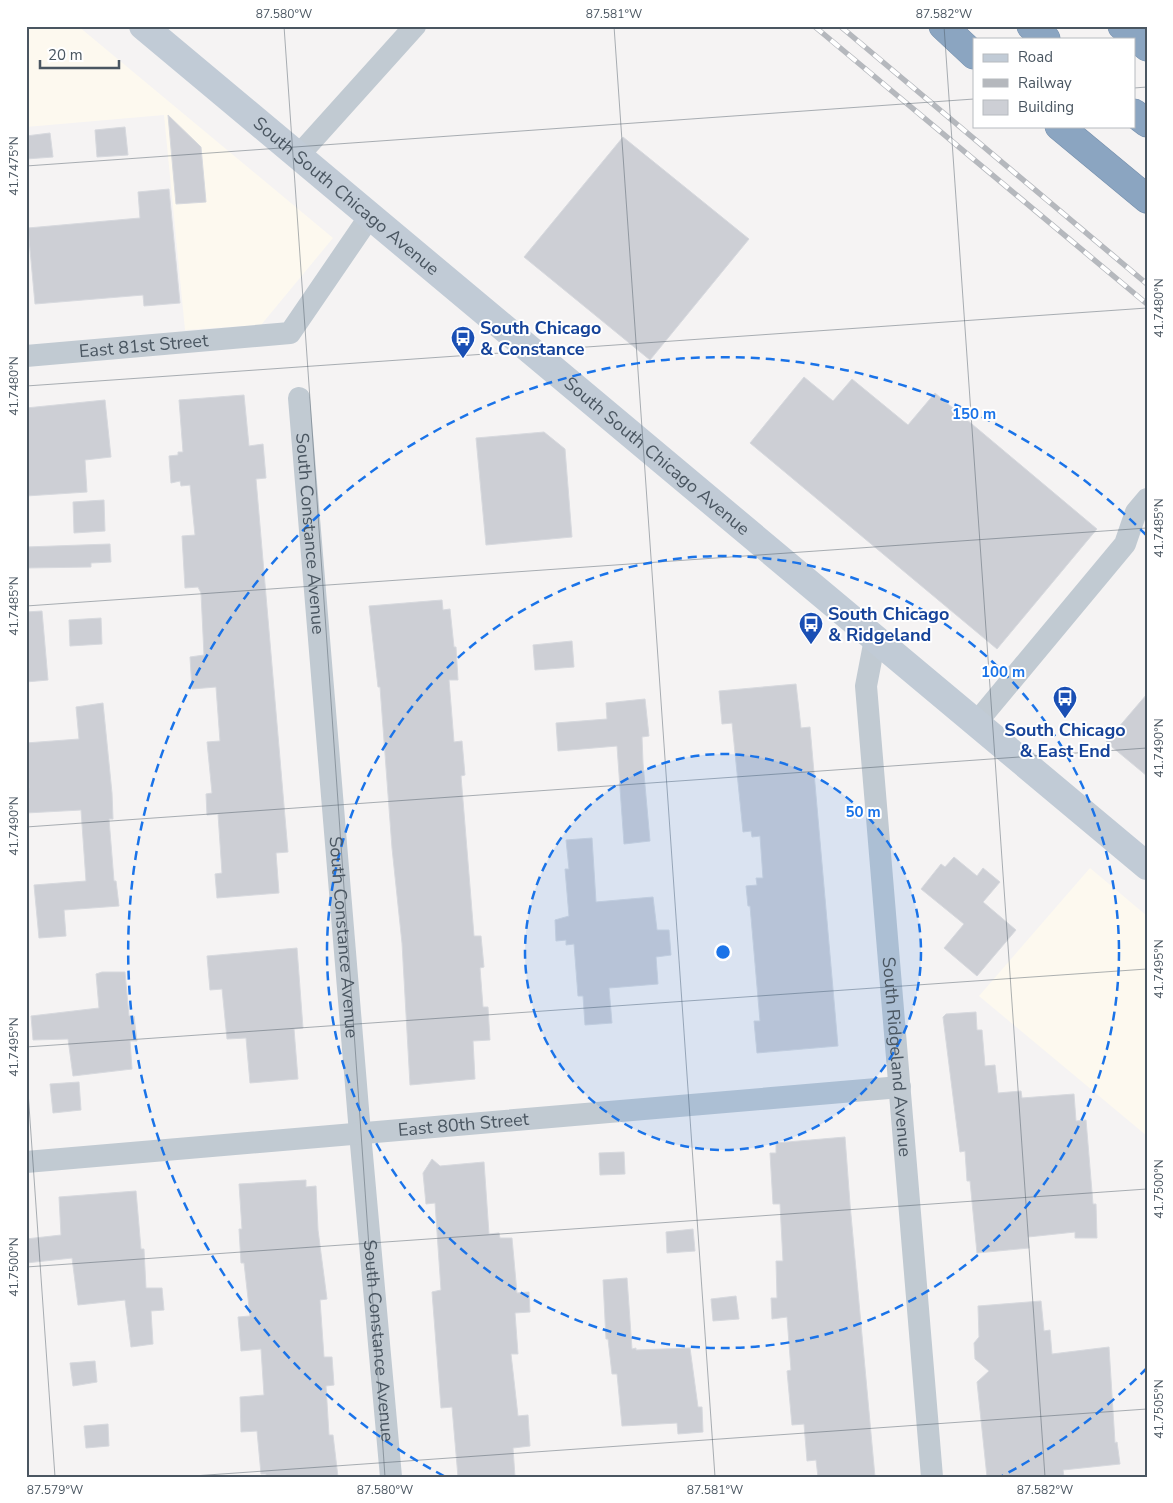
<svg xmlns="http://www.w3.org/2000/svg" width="1173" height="1503" viewBox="0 0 1173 1503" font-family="'Nunito Sans',sans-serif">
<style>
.commercial{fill:#fdf9ef}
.building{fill:#cdcfd5;stroke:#d7d9de}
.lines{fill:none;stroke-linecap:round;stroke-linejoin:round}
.highway-casing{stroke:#7690ad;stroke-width:29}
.street{stroke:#c1cad2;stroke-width:22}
.secondary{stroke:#c1cbd6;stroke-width:28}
.highway{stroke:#8ba5c1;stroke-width:28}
.rail-casing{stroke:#b5b8bd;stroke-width:5.5}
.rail{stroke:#fff;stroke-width:4;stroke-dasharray:11;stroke-linecap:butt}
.ticks{fill:none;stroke:#4a5661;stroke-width:1;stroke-opacity:0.45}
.ring{fill:none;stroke:#1a73e8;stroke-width:2.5;stroke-dasharray:9 6}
.labels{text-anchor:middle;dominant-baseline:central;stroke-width:4;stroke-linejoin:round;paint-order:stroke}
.street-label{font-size:18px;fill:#4a5661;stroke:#fff}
.transit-label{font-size:18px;font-weight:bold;fill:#164399;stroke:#fff;text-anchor:start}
.centre{fill:#1a73e8;stroke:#fff;stroke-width:2.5}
.ring-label{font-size:15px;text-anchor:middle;font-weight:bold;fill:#1a73e8;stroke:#fff;stroke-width:4;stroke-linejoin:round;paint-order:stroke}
.neatline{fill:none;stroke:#4a5661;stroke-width:2}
.ticks-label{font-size:12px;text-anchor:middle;fill:#4a5661}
</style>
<rect width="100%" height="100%" fill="#f5f3f3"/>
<!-- commercial -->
<g class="commercial">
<path d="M 26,26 L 78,26 L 333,238 L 261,325 L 185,330 L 164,115 L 26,127 Z"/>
<path d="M 1090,868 L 1147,916 L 1147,1136 L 979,996 Z"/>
</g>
<!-- building -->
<g class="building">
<path d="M 168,115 L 201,147 L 206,202 L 176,204 Z"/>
<path d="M 125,127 L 128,155 L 97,157 L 95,130 Z"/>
<path d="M 50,133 L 53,157 L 26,159 L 26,136 Z"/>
<path d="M 623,137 L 749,239 L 650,360 L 524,257 Z"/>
<path d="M 169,189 L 180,303 L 144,306 L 143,295 L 35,304 L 28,228 L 140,218 L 138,192 Z"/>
<path d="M 804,377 L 833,401 L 852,379 L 908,425 L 935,393 L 1097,529 L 997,649 L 750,443 Z"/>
<path d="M 244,395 L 249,446 L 263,444 L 266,478 L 256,479 L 288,852 L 276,853 L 279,893 L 217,898 L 215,874 L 222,873 L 218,814 L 207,815 L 206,794 L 212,793 L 207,742 L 220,741 L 216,687 L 192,689 L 190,657 L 204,655 L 201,593 L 198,587 L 185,588 L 182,536 L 195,535 L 190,485 L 181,486 L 180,481 L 171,483 L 169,456 L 178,455 L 178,452 L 183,452 L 179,400 Z"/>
<path d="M 105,400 L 111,457 L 85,460 L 87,492 L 26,496 L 26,408 Z"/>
<path d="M 544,432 L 565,449 L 572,537 L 486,545 L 476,438 Z"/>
<path d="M 104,500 L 105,531 L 74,533 L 73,502 Z"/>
<path d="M 110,544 L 111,562 L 91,563 L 91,567 L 26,568 L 26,547 Z"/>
<path d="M 442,600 L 443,610 L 450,609 L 454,647 L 456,647 L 458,680 L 449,680 L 454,742 L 462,741 L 465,775 L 461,776 L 474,936 L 481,936 L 484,967 L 480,968 L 483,1007 L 488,1007 L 490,1040 L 473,1041 L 475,1079 L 410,1085 L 402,943 L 392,848 L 380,687 L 378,687 L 369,606 Z"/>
<path d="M 42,611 L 48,680 L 26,682 L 26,612 Z"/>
<path d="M 101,618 L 102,644 L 70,646 L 69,620 Z"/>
<path d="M 572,641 L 574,667 L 535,670 L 533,645 Z"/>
<path d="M 796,684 L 801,728 L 810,727 L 838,1046 L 757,1053 L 754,1021 L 760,1021 L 750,906 L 748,906 L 746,886 L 757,885 L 756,878 L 763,878 L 760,836 L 752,837 L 751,831 L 743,832 L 732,723 L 722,724 L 719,691 Z"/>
<path d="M 1147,694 L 1147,776 L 1106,742 Z"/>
<path d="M 645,699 L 649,736 L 642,737 L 643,763 L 650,841 L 624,844 L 617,746 L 558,751 L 556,723 L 607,719 L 606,703 Z"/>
<path d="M 103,703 L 112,793 L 113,819 L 109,819 L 114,881 L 116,881 L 119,906 L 64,910 L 66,936 L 39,938 L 34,885 L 86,881 L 81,810 L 26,813 L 26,789 L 29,788 L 26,743 L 79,739 L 76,707 Z"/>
<path d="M 592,838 L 596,902 L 653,897 L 657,930 L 669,930 L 671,955 L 656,957 L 658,984 L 609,988 L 612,1023 L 585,1025 L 583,996 L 578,996 L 574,944 L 566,945 L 566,940 L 556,941 L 555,920 L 569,916 L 565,869 L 569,869 L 566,840 Z"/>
<path d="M 954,857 L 977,876 L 983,868 L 1000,882 L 983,902 L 1016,930 L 977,976 L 944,948 L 964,924 L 921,889 L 941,864 L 945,867 Z"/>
<path d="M 297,948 L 303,1028 L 294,1029 L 298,1079 L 250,1083 L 246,1038 L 227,1039 L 222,989 L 210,990 L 207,956 Z"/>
<path d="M 102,972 L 125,972 L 129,1016 L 134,1016 L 137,1041 L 130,1041 L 132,1069 L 73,1076 L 68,1039 L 33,1040 L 31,1016 L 99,1008 L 96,974 Z"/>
<path d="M 976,1012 L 977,1030 L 982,1030 L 985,1066 L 995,1065 L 998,1093 L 1021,1091 L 1022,1098 L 1074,1094 L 1076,1121 L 1086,1120 L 1093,1204 L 1096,1204 L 1097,1238 L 1075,1238 L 1075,1232 L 1028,1237 L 1029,1248 L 977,1253 L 970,1181 L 967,1181 L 965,1151 L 960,1152 L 943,1017 L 946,1014 Z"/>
<path d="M 79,1082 L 81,1110 L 53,1113 L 50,1084 Z"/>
<path d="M 845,1137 L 850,1204 L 875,1477 L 818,1477 L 816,1460 L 807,1461 L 804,1424 L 792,1425 L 787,1371 L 791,1370 L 787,1317 L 772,1319 L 771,1298 L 777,1298 L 776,1261 L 783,1261 L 780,1204 L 773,1204 L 770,1153 L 776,1153 L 776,1143 Z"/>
<path d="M 624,1152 L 625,1174 L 600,1175 L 599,1153 Z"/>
<path d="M 432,1159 L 440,1166 L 484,1162 L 489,1234 L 499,1233 L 500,1238 L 512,1238 L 517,1293 L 529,1292 L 530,1312 L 515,1313 L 518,1354 L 511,1354 L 518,1416 L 528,1415 L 530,1446 L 513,1448 L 515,1477 L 458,1477 L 452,1407 L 441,1408 L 432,1292 L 441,1290 L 435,1203 L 426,1204 L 423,1173 Z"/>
<path d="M 306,1180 L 306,1187 L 316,1186 L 318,1230 L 327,1299 L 320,1300 L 324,1357 L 332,1357 L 334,1385 L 326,1386 L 329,1435 L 333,1435 L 338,1477 L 266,1477 L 266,1474 L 261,1474 L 257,1431 L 241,1432 L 240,1397 L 264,1395 L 261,1349 L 241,1351 L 238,1317 L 250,1316 L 244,1263 L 241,1263 L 239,1229 L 242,1229 L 239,1184 Z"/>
<path d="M 136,1191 L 141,1249 L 144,1249 L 146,1288 L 162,1288 L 164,1310 L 151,1311 L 153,1344 L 131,1347 L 125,1300 L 78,1305 L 72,1258 L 26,1263 L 26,1239 L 61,1235 L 59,1197 Z"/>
<path d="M 693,1229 L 695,1251 L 667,1253 L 666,1232 Z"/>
<path d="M 627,1278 L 632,1349 L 636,1348 L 636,1350 L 690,1348 L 698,1407 L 702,1407 L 703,1432 L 678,1434 L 677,1423 L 622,1426 L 617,1374 L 612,1374 L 608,1339 L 606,1339 L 603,1280 Z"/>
<path d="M 736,1296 L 739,1319 L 713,1321 L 711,1299 Z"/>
<path d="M 1041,1301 L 1044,1331 L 1050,1330 L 1052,1354 L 1109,1347 L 1115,1443 L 1117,1442 L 1120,1464 L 1063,1470 L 1064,1477 L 987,1477 L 977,1382 L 989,1371 L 975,1359 L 974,1343 L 979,1337 L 978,1306 Z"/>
<path d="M 95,1361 L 97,1382 L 73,1386 L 70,1363 Z"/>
<path d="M 108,1424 L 109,1446 L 86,1448 L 84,1426 Z"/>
</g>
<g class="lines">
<defs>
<g id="highway">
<path d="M 943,26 L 974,55"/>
<path d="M 1031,26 L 1046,39"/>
<path d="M 1122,26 L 1147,47"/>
<path d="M 1134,113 L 1147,123"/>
<path d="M 1059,126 L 1147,199"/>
</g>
</defs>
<!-- highway casing -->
<use href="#highway" class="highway-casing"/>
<!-- street -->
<g class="street">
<path d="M 298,156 L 415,26"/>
<path id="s1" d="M 26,356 L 290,333 L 370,216"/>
<path id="s2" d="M 299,398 L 360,1133 L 391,1477"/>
<path id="s3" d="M 875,639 L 866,686 L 932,1477"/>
<path d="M 976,723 L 1125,544 L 1136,512 L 1147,499"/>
<path id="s4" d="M 26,1162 L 900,1087"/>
</g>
<!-- secondary -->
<path class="secondary" id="s5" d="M 143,26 L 1147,866"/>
<!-- highway -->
<use href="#highway" class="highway"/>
<defs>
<g id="rail">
<path d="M 814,26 L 1147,304"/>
<path d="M 840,26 L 1147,284"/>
</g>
</defs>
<!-- rail casing -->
<use href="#rail" class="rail-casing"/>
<!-- rail -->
<use href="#rail" class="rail"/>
</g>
<!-- ticks -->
<path class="ticks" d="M 284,26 L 385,1477M 614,26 L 715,1477M 944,26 L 1045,1477M 1134,88 L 1147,87M 26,166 L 974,99M 26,386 L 1147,308M 26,606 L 1147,528M 26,827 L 1147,748M 26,1047 L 1147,969M 26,1063 L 55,1477M 26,1267 L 1147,1189M 179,1477 L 1147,1409"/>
<!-- distance rings -->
<circle cx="723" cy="952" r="198" fill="#1a73e8" fill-opacity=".12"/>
<g class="ring">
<circle cx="723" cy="952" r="198"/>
<circle cx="723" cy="952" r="396"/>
<path d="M1147 1368A594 594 0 0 1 1002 1476M444 1476A594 594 0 1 1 1147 536"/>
</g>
<!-- icons -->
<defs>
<symbol id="bus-pin" viewBox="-11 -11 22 30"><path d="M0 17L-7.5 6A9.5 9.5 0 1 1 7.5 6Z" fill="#1a4fb4" stroke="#fff"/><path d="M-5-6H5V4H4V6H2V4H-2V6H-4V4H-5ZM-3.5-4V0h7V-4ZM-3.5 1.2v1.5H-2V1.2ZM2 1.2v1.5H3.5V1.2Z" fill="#fff"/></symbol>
</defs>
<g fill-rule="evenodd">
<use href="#bus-pin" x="449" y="324" width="28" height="38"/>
<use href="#bus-pin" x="797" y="610" width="28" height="38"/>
<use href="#bus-pin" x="1051" y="684" width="28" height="38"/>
</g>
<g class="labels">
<!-- street labels -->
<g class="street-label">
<text stroke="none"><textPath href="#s5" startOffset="265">South South Chicago Avenue</textPath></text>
<text stroke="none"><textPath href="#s1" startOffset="118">East 81st Street</textPath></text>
<text stroke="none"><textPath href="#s5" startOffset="670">South South Chicago Avenue</textPath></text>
<text stroke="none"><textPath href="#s2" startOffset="136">South Constance Avenue</textPath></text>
<text stroke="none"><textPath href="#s2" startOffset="541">South Constance Avenue</textPath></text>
<text stroke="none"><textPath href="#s3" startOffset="420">South Ridgeland Avenue</textPath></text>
<text stroke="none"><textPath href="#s4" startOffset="439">East 80th Street</textPath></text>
<text stroke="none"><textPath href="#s2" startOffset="946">South Constance Avenue</textPath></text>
</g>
<!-- transit labels -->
<g class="transit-label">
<text x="480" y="328">South Chicago<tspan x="480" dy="21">&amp; Constance</tspan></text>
<text x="828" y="614">South Chicago<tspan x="828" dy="21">&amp; Ridgeland</tspan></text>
<text x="1065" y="730" text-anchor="middle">South Chicago<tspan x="1065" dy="21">&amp; East End</tspan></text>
</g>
</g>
<circle cx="723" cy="952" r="8" class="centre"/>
<g class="ring-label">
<text x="974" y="419">150 m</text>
<text x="1003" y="677">100 m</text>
<text x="863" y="817">50 m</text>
</g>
<!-- border -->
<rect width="1173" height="1503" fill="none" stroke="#ffffff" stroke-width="55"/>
<!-- legend -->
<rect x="973" y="38" width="162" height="90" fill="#ffffff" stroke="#b7bbc0"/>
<rect x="983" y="54" width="25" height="8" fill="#c1cbd6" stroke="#b7bbc0"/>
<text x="1018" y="62" font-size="15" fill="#4a5661">Road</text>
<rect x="983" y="79" width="25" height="8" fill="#b5b8bd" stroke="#b7bbc0"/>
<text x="1018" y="88" font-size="15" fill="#4a5661">Railway</text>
<rect x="983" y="100" width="25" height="15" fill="#cdcfd5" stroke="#b7bbc0"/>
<text x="1018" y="112" font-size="15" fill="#4a5661">Building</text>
<!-- scale -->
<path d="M40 60v8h79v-8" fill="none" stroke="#4a5661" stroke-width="2.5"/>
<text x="48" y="60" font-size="15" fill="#4a5661" stroke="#ffffff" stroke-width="4" paint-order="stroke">20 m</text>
<rect x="28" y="28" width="1118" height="1448" class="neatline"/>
<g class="ticks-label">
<text x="284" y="18">87.580°W</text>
<text x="614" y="18">87.581°W</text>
<text x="944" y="18">87.582°W</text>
<text transform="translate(14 166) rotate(-90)" y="4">41.7475°N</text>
<text transform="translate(1159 308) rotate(-90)" y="4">41.7480°N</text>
<text transform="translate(14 386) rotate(-90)" y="4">41.7480°N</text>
<text transform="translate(1159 528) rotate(-90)" y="4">41.7485°N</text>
<text transform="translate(14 606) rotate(-90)" y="4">41.7485°N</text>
<text transform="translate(1159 748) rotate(-90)" y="4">41.7490°N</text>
<text transform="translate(14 826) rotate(-90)" y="4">41.7490°N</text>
<text transform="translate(1159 969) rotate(-90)" y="4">41.7495°N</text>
<text transform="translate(14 1047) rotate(-90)" y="4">41.7495°N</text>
<text transform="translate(1159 1189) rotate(-90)" y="4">41.7500°N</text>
<text transform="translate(14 1267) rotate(-90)" y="4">41.7500°N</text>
<text transform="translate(1159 1409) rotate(-90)" y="4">41.7505°N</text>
<text x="55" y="1494">87.579°W</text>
<text x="385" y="1494">87.580°W</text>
<text x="715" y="1494">87.581°W</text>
<text x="1045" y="1494">87.582°W</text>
</g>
</svg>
